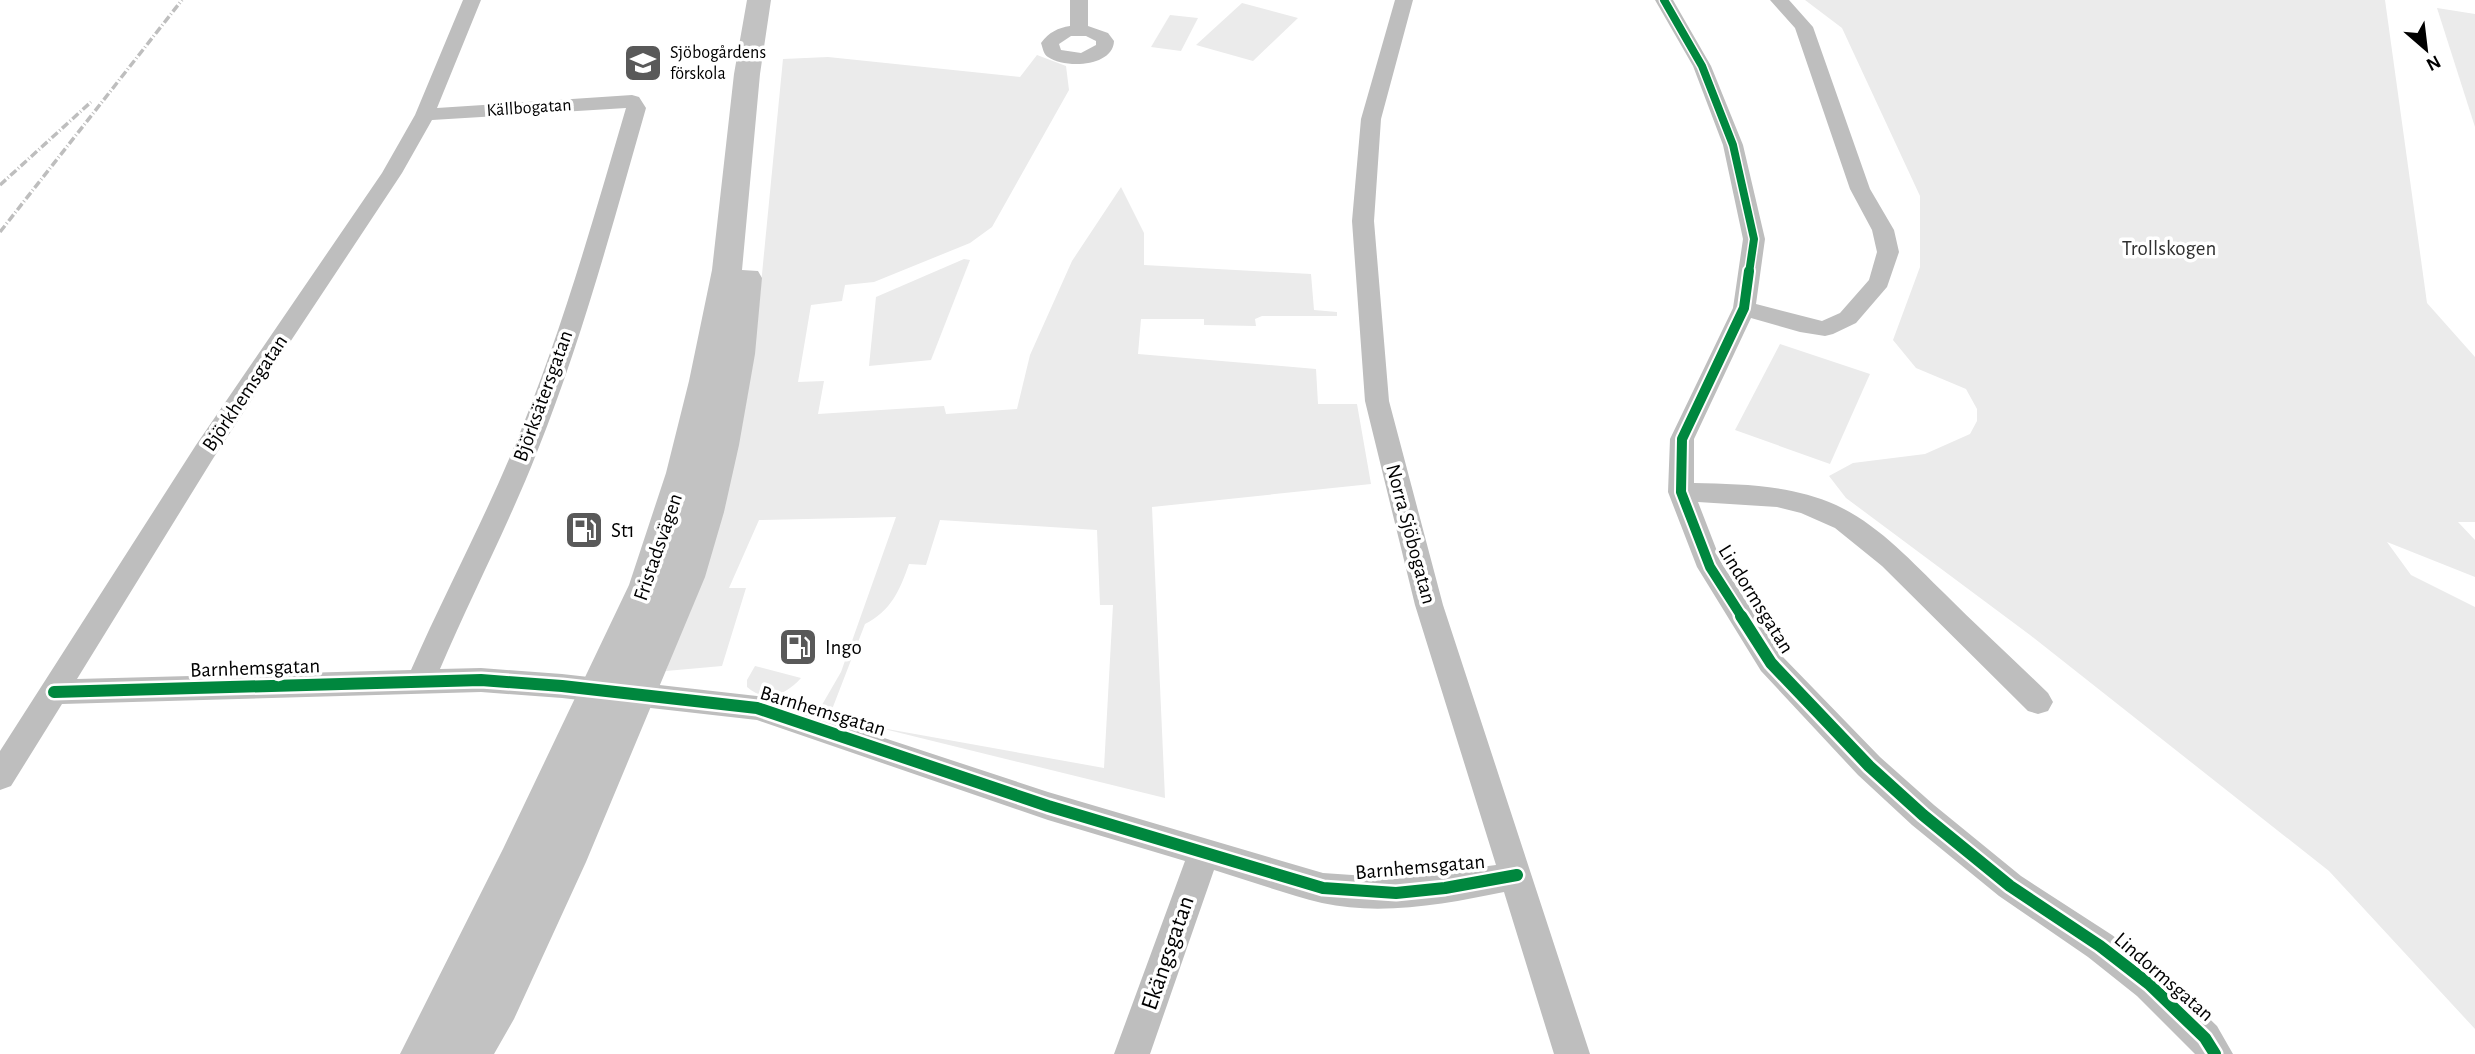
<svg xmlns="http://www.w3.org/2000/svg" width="2475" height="1054" viewBox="0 0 2475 1054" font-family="'Alegreya Sans',sans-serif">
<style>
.green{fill:#ebebeb}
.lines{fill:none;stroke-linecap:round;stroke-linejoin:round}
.street{fill:#bebebe;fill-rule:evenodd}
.secondary{fill:#c2c2c2;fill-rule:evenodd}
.rail{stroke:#bebebe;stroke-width:3.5;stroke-dasharray:8 2.5 1 2.5;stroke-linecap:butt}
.cycleway-far2-casing{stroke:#fff;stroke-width:11}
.cycleway-far1-casing{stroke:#fff;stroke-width:14}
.cycleway-casing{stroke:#fff;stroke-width:17}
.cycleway-far2{stroke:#00873e;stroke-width:8}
.cycleway-far1{stroke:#00873e;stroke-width:10}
.cycleway{stroke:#00873e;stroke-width:12}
.labels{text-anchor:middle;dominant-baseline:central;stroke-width:7;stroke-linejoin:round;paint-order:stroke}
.far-poi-label{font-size:18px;fill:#000;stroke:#fff;text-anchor:start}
.far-street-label{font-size:18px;fill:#000;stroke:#fff}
.park-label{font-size:21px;fill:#313131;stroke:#fff}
.street-label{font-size:21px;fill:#000;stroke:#fff}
.poi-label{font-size:21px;fill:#000;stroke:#fff;text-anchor:start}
.near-street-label{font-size:24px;fill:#000;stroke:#fff}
</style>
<rect width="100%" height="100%" fill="#fff"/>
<!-- green -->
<g class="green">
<path d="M 1805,0 L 2385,0 L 2427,303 L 2475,357 L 2475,522 L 2458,522 L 2475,540 L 2475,577 L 2387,542 L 2411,575 L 2475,607 L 2475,1029 L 2329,871 L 2030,635 L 1846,498 L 1829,476 L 1853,463 L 1925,454 L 1970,434 L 1977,421 L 1977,409 L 1966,389 L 1916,368 L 1893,340 L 1920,267 L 1920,196 L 1842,28 Z"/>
<path d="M 1242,3 L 1298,18 L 1253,61 L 1196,45 Z"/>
<path d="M 2437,8 L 2475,14 L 2475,127 Z"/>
<path d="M 1170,15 L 1198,18 L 1181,51 L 1151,47 Z"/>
<path d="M 1037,55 L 1066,66 L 1069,90 L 992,227 L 970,243 L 874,282 L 845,285 L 842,301 L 811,305 L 798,382 L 824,381 L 818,414 L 944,406 L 946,414 L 1017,409 L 1030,355 L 1072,261 L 1121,187 L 1144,233 L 1144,265 L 1311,274 L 1314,310 L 1337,312 L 1337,316 L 1262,316 L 1255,319 L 1256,326 L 1204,325 L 1204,319 L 1141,319 L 1138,354 L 1316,369 L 1318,404 L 1357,404 L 1371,484 L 1152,507 L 1165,798 L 876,727 L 1104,768 L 1113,605 L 1100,605 L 1097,530 L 940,520 L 926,565 L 909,564 C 900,590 891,611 865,624 L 831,712 L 819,710 L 841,672 L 896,517 L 759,520 L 729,588 L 746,588 L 722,666 L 666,671 L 742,425 L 754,356 L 783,59 L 828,57 L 1020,77 Z"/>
<path d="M 964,259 L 970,260 L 931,360 L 869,366 L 876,297 Z"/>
<path d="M 1780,344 L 1870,374 L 1830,464 L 1735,430 Z"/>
<path d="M 755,666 L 801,678 C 787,694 766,704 747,687 L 747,680 Z"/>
</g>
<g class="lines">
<!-- street -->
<g class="street">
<path d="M 463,0 L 481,0 L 437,108 L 632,95 L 639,97 L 646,108 C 613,223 582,340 537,452 C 508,526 471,596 440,669 L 481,668 L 562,674 L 757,696 L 1048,792 L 1323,873 L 1396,878 L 1496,865 L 1415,605 L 1365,401 L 1352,221 L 1361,119 L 1395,0 L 1413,0 L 1381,119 L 1374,221 L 1389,401 L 1443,605 L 1590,1054 L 1554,1054 L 1504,892 C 1446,904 1381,916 1322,903 C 1286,894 1250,881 1214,870 L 1150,1054 L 1114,1054 L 1185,861 L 1048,820 L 757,720 L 562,698 L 481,692 L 62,704 L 11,786 L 0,790 L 0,751 L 196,445 L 382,173 L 415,115 ZM 626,108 C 592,224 559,341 512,452 C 481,526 443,597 411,670 L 77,679 L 214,457 L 402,173 L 432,120 Z"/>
<path d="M 1070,0 L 1088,0 L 1088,26 L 1108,33 L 1114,41 C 1113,67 1065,69 1048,57 C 1043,54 1043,48 1041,43 C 1049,32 1058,28 1070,26 ZM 1071,36 L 1086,36 L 1096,41 L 1096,45 L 1081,53 L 1061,50 L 1059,44 Z"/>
<path d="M 1655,0 L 1673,0 L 1711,66 L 1743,145 L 1765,239 L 1756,304 L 1822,321 L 1840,313 L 1869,280 L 1877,252 L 1872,230 L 1850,189 L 1795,28 L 1770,0 L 1789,0 L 1813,27 L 1870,189 L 1894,230 L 1899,252 L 1887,287 L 1856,323 L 1833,334 L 1825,336 L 1800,332 L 1751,318 L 1694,439 L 1694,483 C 1742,484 1791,485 1836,505 C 1879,525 1911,561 1944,593 C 1978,627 2014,660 2048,693 L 2053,702 L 2048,711 L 2038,714 L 2028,711 L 1882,566 L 1835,528 L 1801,513 L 1777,507 L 1698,502 L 1722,564 L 1781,655 L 1880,757 L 1934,805 L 2021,876 L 2112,935 L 2161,972 L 2217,1026 L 2233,1054 L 2195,1054 L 2137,996 L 2088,957 L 1999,896 L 1912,825 L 1858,775 L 1761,671 L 1697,567 L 1668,492 L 1670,439 L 1733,308 L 1743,239 L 1723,145 L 1693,66 Z"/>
</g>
<!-- secondary -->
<path class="secondary" d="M 747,0 L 771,0 L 760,74 L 742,270 L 758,271 L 762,278 L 755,354 L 739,445 L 724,512 L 705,577 L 586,862 L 514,1019 L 494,1054 L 400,1054 L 503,849 L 629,585 L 666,473 L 689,381 L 712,270 L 734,74 Z"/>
<!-- rail -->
<g class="rail">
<path d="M 0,185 L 91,102"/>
<path d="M 0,232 L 182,0"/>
</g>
<defs>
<path id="cycleway-far2" d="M 1664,0 L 1702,66 L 1733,145 L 1754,239 L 1749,273"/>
<path id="cycleway-far1" d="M 1742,617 L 1710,567 L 1681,492 L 1682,439 L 1744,308 L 1749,271"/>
<g id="cycleway">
<path d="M 1741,616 L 1771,663 L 1869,766 L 1923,815 L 2010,886 L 2100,946 L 2149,984 L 2205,1038 L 2215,1054"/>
<path d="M 54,692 L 481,680 L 562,686 L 757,708 L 1048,806 L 1323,888 L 1396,893 L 1445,888 L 1517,875"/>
</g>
</defs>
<!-- cycleway-far2 casing -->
<use href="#cycleway-far2" class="cycleway-far2-casing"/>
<!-- cycleway-far1 casing -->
<use href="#cycleway-far1" class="cycleway-far1-casing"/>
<!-- cycleway casing -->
<use href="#cycleway" class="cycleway-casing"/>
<!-- cycleway-far2 -->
<use href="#cycleway-far2" class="cycleway-far2"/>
<!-- cycleway-far1 -->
<use href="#cycleway-far1" class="cycleway-far1"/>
<!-- cycleway -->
<use href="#cycleway" class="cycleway"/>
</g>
<!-- icons -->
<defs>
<symbol id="school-square" viewBox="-11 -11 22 22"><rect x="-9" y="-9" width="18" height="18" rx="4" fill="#595959" stroke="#fff"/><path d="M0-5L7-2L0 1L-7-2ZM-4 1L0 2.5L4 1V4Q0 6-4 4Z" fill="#fff"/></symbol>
<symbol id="fuel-square" viewBox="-11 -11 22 22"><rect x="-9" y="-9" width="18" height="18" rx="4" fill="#595959" stroke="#fff"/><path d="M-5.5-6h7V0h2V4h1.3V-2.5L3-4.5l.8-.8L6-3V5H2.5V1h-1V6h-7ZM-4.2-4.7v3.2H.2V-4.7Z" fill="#fff"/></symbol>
</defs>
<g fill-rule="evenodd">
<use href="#school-square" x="621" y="41" width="44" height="44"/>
<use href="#fuel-square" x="562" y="508" width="44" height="44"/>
<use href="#fuel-square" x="776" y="625" width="44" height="44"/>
</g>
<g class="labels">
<!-- far-poi labels -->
<g class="far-poi-label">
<text x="670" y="53">Sjöbogårdens<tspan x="670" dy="21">förskola</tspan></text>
</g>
<!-- far-street labels -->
<g class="far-street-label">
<text transform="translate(529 108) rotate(-4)">Källbogatan</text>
</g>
<!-- park labels -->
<g class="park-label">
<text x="2169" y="248">Trollskogen</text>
</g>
<!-- street labels -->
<g class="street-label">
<text transform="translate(245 393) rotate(-56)">Björkhemsgatan</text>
<text transform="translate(543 396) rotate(-70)">Björksätersgatan</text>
<text transform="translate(1411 534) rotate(75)">Norra Sjöbogatan</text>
<text transform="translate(658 547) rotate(-71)">Fristadsvägen</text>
<text transform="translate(1756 599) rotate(58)">Lindormsgatan</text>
<text transform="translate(255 668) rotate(-2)">Barnhemsgatan</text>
<text transform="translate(823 711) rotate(17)">Barnhemsgatan</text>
<text transform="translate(1420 867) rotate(-5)">Barnhemsgatan</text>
<text transform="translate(2164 977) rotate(41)">Lindormsgatan</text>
</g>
<!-- poi labels -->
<g class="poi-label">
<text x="611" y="530">St1</text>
<text x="825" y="647">Ingo</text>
</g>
<!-- near-street labels -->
<g class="near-street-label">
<text transform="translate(1168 953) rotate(-71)">Ekängsgatan</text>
</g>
</g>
<!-- north arrow -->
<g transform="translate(2426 49) rotate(152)" stroke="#ffffff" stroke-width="5" paint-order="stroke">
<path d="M0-5L12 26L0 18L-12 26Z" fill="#000000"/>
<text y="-10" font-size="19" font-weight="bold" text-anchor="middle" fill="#000000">N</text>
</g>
</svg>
